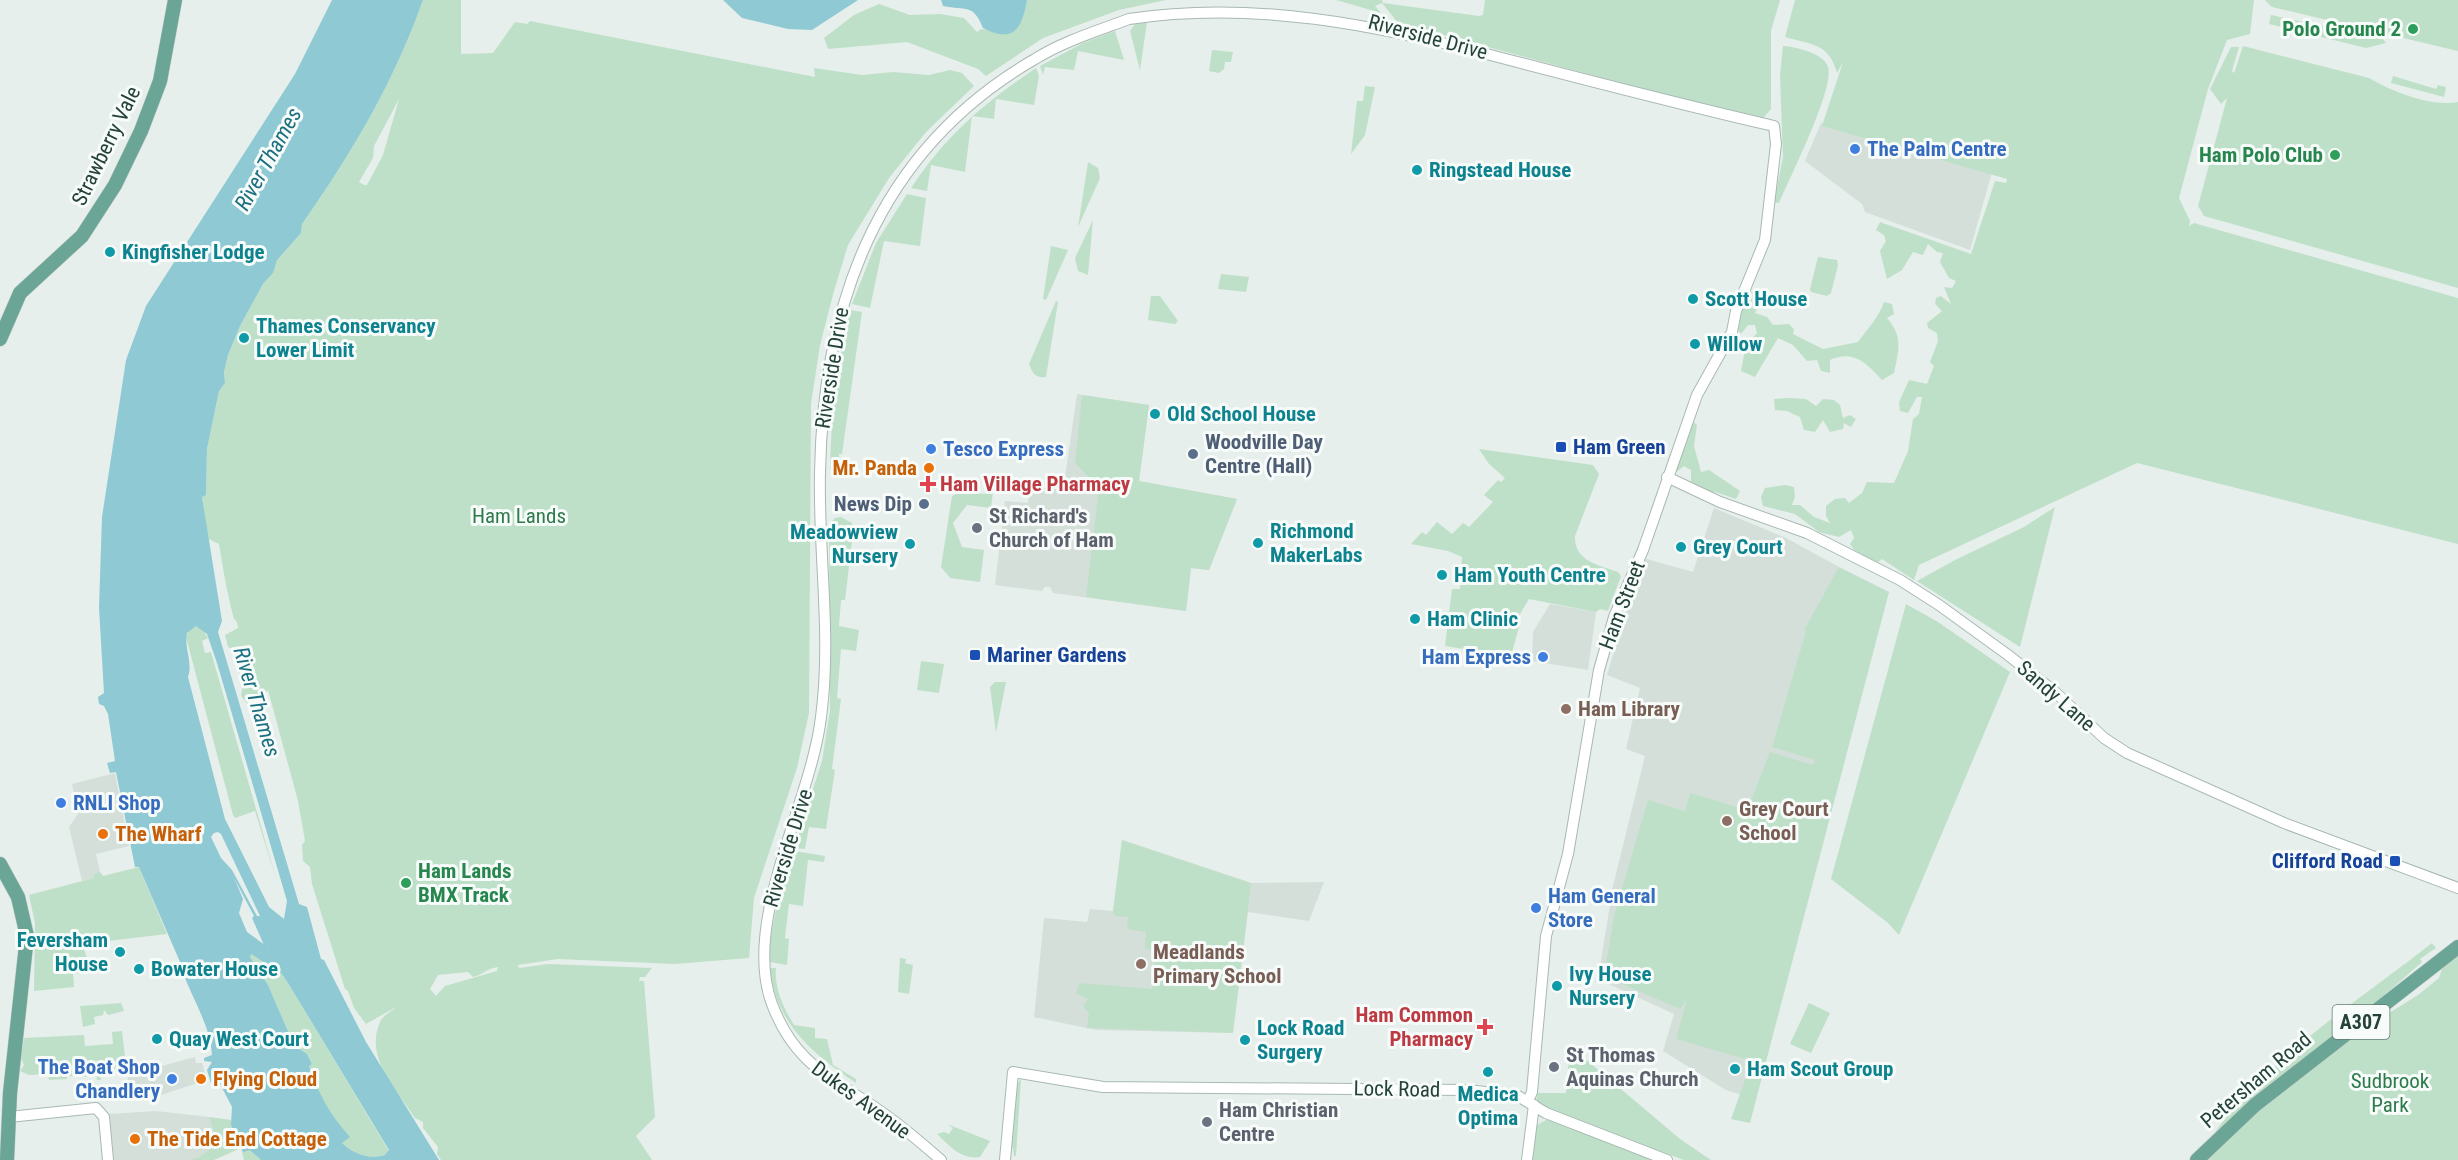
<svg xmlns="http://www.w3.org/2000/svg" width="2458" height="1160" viewBox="0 0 2458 1160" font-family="'Roboto Condensed',sans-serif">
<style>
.built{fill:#d4dfda}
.green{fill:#bfe0c8;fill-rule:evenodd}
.water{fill:#8ec9d4;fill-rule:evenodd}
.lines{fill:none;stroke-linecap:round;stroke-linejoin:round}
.river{stroke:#8ec9d4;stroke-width:15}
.minor-casing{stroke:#a8b8b2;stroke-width:12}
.major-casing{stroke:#c2cac8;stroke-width:15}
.minor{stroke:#fff;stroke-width:10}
.major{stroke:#6aa596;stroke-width:14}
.leisure-dot{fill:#2e9e5b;stroke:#f7fbf9;stroke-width:2}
.shop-dot{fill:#3f7fe0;stroke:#f7fbf9;stroke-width:2}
.culture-dot{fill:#0f9aa8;stroke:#f7fbf9;stroke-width:2}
.transit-dot{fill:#1a4fb4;stroke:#f7fbf9;stroke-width:2}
.service-dot{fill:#5c6f8a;stroke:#f7fbf9;stroke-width:2}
.food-dot{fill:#e8710a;stroke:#f7fbf9;stroke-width:2}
.health-dot{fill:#e0444e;stroke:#f7fbf9;stroke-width:2}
.worship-dot{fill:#6b7280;stroke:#f7fbf9;stroke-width:2}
.education-dot{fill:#8d6e63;stroke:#f7fbf9;stroke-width:2}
.labels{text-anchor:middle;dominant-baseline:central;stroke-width:6;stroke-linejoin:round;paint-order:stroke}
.shield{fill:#f7fbf9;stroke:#637a73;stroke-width:1.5}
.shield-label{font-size:20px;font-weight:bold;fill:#24423a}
.leisure-label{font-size:21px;font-weight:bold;fill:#27864d;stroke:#f7fbf9;text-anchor:end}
.street-label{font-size:21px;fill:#24423a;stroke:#f7fbf9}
.shop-label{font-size:21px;font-weight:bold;fill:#366cbe;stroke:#f7fbf9;text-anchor:start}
.culture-label{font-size:21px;font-weight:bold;fill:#0d838f;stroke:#f7fbf9;text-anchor:start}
.service-label{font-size:21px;font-weight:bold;fill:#4e5e75;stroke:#f7fbf9;text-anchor:start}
.transit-label{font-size:21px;font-weight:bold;fill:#164399;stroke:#f7fbf9;text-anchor:start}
.food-label{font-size:21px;font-weight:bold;fill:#c56008;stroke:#f7fbf9;text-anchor:start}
.health-label{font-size:21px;font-weight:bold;fill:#be3a42;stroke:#f7fbf9;text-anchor:start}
.park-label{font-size:21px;fill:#2d7a4b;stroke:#f7fbf9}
.worship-label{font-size:21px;font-weight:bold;fill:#5b616d;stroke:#f7fbf9;text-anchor:start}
.education-label{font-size:21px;font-weight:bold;fill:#785e54;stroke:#f7fbf9;text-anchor:start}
.water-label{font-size:22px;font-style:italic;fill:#1c6f80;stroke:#f7fbf9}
</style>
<rect width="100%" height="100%" fill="#e6efeb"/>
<!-- built -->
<g class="built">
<path d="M 1821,123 L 1992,172 L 1970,250 L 1865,212 L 1862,204 L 1805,161 Z"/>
<path d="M 1077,394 L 1149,405 L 1139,481 L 1237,499 L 1209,570 L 1191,568 L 1186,611 L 1053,593 L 1050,587 L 1045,587 L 1042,591 L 995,585 L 1005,501 L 1028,503 L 1032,480 L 1064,484 Z"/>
<path d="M 1714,508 L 1786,538 L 1839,567 L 1837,573 L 1886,597 L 1748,1097 L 1726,1090 L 1663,1051 L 1674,1014 L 1598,979 L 1613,886 L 1645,756 L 1626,749 L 1640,688 L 1607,675 L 1643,558 L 1693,572 Z"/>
<path d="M 1550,604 L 1596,612 L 1588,670 L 1532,661 L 1533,632 Z"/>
<path d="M 115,773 L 129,846 L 96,854 L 100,872 L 94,874 L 94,878 L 82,881 L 69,827 L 78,814 L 72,784 Z"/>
<path d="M 1122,840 L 1251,883 L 1324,882 L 1309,921 L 1248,912 L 1233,1033 L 1096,1030 L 1034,1017 L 1044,918 L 1087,922 L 1090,909 L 1113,911 Z"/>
<path d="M 195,1057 L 196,1063 L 202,1063 L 207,1080 L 158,1096 L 127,1100 L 128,1075 Z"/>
<path d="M 156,1111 L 209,1117 L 218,1148 L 214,1160 L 114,1160 L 109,1114 Z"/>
</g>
<!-- green -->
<g class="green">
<path d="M 423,0 L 461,0 L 461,54 L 493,53 L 515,22 L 527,24 L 530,21 L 815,77 L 814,68 L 862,75 L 893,72 L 929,75 L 950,70 L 962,73 L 974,86 L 926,132 L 889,178 L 848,245 L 834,291 L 820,345 L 811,404 L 809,713 L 797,768 L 754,898 L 749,958 L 675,964 L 558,959 L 518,965 L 519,968 L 548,964 L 652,968 L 645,977 L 640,977 L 639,981 L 644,981 L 655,1117 L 636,1136 L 652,1160 L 441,1160 L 437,1154 L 438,1147 L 423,1128 L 423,1122 L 415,1118 C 397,1090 364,1058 380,1022 C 382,1016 392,1011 396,1007 L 366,1024 L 354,1008 L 348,991 L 345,989 L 312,884 L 310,867 L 303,861 L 302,845 L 305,841 L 298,801 L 268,690 L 251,708 L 241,696 L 243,683 L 238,670 L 243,660 L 241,653 L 228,647 L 225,635 L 238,628 L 237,622 L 234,619 C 227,593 223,569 219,544 L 207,538 L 202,496 L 206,494 L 207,449 L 219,391 L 225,383 L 224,372 L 228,355 L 240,326 L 263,284 L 273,273 L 276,260 L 301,233 L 302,224 C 352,153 394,82 423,0 ZM 399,99 L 383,155 L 367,185 L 364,185 L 359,182 L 373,158 L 374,146 ZM 498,967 L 497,971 L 445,986 L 436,996 L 430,989 L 438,975 L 468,972 L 473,977 C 481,976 485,969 498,967 Z"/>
<path d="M 1023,0 L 1166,0 L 1119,10 L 1043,38 L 986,76 L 978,69 L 907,42 L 828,49 L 824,38 L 854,15 L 879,4 L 910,15 L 940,14 L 964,18 L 977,32 L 981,29 L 993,30 Z"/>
<path d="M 1336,0 L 1382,0 L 1383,3 L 1479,16 L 1483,15 L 1485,0 L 1780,0 L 1771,31 L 1771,109 L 1763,118 L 1752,118 L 1398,23 L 1382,3 L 1375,6 L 1381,13 Z"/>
<path d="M 1795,0 L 2254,0 L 2250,34 L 2227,40 L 2208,89 L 2179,198 L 2190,221 L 2189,226 L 2194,223 L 2458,298 L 2458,544 L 2137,463 L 1919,565 L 1914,580 L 1882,559 L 1877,563 L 1854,550 L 1850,544 L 1854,538 L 1851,530 L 1839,537 L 1819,532 L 1795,514 L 1763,506 L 1761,497 L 1765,488 L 1785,485 L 1794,487 L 1795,497 L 1792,505 L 1800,505 L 1814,517 L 1830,523 L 1826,516 L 1826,506 L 1835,499 L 1845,498 L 1849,503 L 1862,493 L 1867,482 L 1894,483 L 1908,451 L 1913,419 L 1919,414 L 1922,397 L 1917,397 L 1908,413 L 1900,411 L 1899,402 L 1909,380 L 1927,384 L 1934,366 L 1930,362 L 1938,341 L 1937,333 L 1928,328 L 1927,323 L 1942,311 L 1935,304 L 1936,298 L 1941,296 L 1951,304 L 1944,287 L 1952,288 L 1956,281 L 1949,278 L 1940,262 L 1943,253 L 1937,252 L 1928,244 L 1923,255 L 1913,252 L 1902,270 L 1887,279 L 1880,251 L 1886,241 L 1884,235 L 1876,230 L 1880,222 L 1971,254 L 1995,181 L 2006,183 L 2007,179 L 1822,126 L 1843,62 L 1837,73 C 1829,43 1812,45 1785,37 Z"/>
<path d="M 2265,0 L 2458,0 L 2458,51 L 2272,7 Z"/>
<path d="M 2271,15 L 2383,39 L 2386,43 L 2366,48 L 2269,24 Z"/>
<path d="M 1147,22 L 1140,70 L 1130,31 L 1135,24 Z"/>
<path d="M 1115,31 L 1124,60 L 1078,51 L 1074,70 L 1045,67 L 1043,75 L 1040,66 L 1083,43 Z"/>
<path d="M 1783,46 C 1796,47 1824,53 1828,67 C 1835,88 1789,179 1779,203 L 1774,202 L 1783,157 L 1780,75 Z"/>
<path d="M 2243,46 L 2369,78 C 2393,92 2431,107 2458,102 L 2458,288 L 2204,216 L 2198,206 L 2227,98 L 2221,104 L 2210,89 L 2231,47 L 2239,47 L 2232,71 L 2234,73 Z"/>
<path d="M 1212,50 L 1233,52 L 1231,62 L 1225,62 L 1224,69 L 1219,73 L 1209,71 Z"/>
<path d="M 1036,68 L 1039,76 L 1034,105 L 996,99 L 994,119 L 972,116 L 965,172 L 931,165 L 927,191 L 911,188 C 947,134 983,104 1036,68 Z"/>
<path d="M 2393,76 L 2436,89 L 2438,85 L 2446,87 L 2444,97 L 2391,83 Z"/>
<path d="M 1365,86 L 1375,87 L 1365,135 L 1351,154 L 1357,101 L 1363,101 Z"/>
<path d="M 1088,162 L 1098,168 L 1100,178 L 1078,227 Z"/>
<path d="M 907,194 L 926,198 L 920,246 L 884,241 L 870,308 L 852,304 L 876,243 Z"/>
<path d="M 1093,220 L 1088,275 L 1078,271 L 1075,258 Z"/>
<path d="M 1051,246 L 1068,250 L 1046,300 L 1043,299 Z"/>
<path d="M 1818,257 L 1837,260 L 1838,265 L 1831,293 L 1827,296 L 1811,292 L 1810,289 Z"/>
<path d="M 1221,274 L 1249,277 L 1246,292 L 1218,289 Z"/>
<path d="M 1765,288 L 1767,296 L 1761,299 L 1755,313 L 1767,317 L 1773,325 L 1789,324 L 1794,329 L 1793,334 L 1823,349 L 1858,342 C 1868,328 1879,317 1884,302 L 1892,304 L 1894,314 L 1887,318 C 1903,336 1899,350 1894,373 L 1882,380 C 1867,364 1854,349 1830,360 L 1830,373 L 1821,371 L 1817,360 L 1807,361 L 1793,345 L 1778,338 L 1755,377 L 1741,371 L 1746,344 L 1757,333 L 1755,325 L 1748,325 L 1741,334 L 1735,326 L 1750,292 Z"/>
<path d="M 1151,296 L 1160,296 L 1178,321 L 1175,324 L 1148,320 Z"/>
<path d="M 1056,301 L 1058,302 L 1046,377 C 1035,378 1033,374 1029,364 Z"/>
<path d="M 850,310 L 862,312 L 842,454 L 839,454 L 840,471 L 830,470 C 831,416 837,363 850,310 Z"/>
<path d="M 1082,395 L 1149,405 L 1139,481 L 1237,499 L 1209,570 L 1191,568 L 1186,611 L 1086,597 L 1099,488 L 1075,463 Z"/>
<path d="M 1788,398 L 1806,399 L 1816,406 L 1823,399 L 1834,400 L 1840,405 L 1843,418 L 1850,415 L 1856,419 L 1851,427 L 1844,423 L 1843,429 L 1830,432 L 1823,420 L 1815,432 L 1804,430 L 1800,417 L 1787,411 L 1775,410 L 1774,399 Z"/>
<path d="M 1690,418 L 1697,425 L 1694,446 L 1701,472 L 1709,470 L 1740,491 L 1736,499 L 1715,492 L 1710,494 L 1691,485 L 1691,470 L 1684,466 L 1675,473 Z"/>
<path d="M 1479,449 L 1593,465 L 1599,474 L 1575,536 C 1574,561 1598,565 1618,572 L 1621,576 L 1608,611 L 1600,609 L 1596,612 L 1529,599 L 1516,621 L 1520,624 L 1512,652 L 1503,655 L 1445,646 L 1452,589 L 1460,589 L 1462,557 L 1448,551 L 1411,544 L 1422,532 L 1426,535 L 1437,522 L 1452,534 L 1463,523 L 1469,527 L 1493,502 L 1484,495 L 1498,480 L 1501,482 L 1505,478 L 1489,464 Z"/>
<path d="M 961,491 L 984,494 L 993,491 L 991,508 L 967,505 L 953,523 L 962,547 L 984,550 L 980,582 L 950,578 L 941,567 L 952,496 Z"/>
<path d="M 2055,507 L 2020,647 L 1917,581 L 1955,560 L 2024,527 Z"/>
<path d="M 841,517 L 852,523 L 853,532 L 845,600 L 841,600 L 839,626 L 859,630 L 856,651 L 841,649 L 837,698 L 841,699 L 832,769 L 835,770 L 826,829 L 809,827 L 805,849 L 794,848 L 822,761 L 830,710 L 829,525 L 835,518 Z"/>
<path d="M 1839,567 L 1889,592 L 1750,1123 L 1731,1119 L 1752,1061 L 1676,1039 L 1687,999 L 1680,1009 L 1604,976 L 1614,916 L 1648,800 L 1685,811 L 1690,793 L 1747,810 L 1770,752 L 1813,765 L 1815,760 L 1772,747 L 1806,631 L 1804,630 Z"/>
<path d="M 1906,604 L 1938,622 L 2010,672 L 1899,935 L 1888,923 L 1831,879 Z"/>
<path d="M 196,626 L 202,628 L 208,638 L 202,641 L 205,653 L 211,652 L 277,882 L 255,811 L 235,818 L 233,815 L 186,637 L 190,628 Z"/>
<path d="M 921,661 L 944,664 L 939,693 L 917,690 Z"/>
<path d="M 995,682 L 1006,682 L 996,733 L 990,687 Z"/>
<path d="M 1122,840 L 1251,883 L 1233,1033 L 1087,1028 L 1089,1013 L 1083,1006 L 1088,999 L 1076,994 L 1079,983 L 1152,989 L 1156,951 L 1145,949 L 1146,932 L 1127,929 L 1128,917 L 1115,916 L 1113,912 Z"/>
<path d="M 794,851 L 825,856 L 824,862 L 808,860 L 803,906 L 789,904 L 785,938 L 789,939 L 787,965 L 770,962 C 769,923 782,888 794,851 Z"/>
<path d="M 139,867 L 167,934 L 82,944 L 92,972 L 73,974 L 74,987 L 34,991 L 35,923 L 29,895 L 94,878 L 94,874 L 100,872 L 103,876 Z"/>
<path d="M 258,940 L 270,948 L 263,959 L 279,970 L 288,983 L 389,1151 L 385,1155 C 369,1160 354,1154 342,1143 L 349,1137 C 331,1115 318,1093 308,1066 L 312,1064 L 307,1054 L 294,1045 L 268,985 L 250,957 Z"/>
<path d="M 2432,943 L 2436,948 L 2420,959 L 2422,962 L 2380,999 L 2215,1132 C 2272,1055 2358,1001 2432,943 Z"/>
<path d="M 2454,957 L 2458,957 L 2458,1160 L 2207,1160 L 2258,1111 L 2370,1025 L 2418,995 L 2439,978 L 2442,969 Z"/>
<path d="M 900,958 L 906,959 L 905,963 L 913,965 L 909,994 L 898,992 Z"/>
<path d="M 770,968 L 776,968 C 774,988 784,1009 794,1025 L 815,1028 L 815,1038 L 827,1039 L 833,1065 L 856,1079 L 856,1083 C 813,1054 775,1023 770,968 Z"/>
<path d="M 121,1003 L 124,1011 L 108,1015 L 104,1010 L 103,1015 L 94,1017 L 95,1024 L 83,1027 L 80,1006 Z"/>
<path d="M 1809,1003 L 1830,1013 L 1811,1053 L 1790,1044 Z"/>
<path d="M 122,1031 L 126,1066 L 120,1067 L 120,1071 L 112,1071 L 111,1067 L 106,1067 L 106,1075 L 100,1075 L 101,1080 L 97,1080 L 96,1071 L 88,1072 L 86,1077 L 67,1076 L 67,1079 L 49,1080 L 48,1074 L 29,1075 L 20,1071 L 24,1065 L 21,1058 L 24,1038 L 84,1035 L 85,1046 L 113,1044 L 112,1032 Z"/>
<path d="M 1570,1046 L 1680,1139 L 1711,1160 L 1684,1160 L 1568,1118 L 1540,1104 L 1536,1101 L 1538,1093 L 1566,1093 Z"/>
<path d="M 1021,1079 L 1016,1156 L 1014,1156 L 1013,1148 L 1011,1147 L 1017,1084 Z"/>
<path d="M 209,1117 L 231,1120 C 242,1134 248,1148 261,1160 L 244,1160 L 241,1148 L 214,1160 L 191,1160 L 199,1157 L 217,1144 Z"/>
<path d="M 1548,1119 L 1655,1160 L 1531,1160 L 1535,1126 Z"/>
<path d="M 947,1124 L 990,1141 L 980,1157 C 961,1160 950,1146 937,1134 L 944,1132 L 949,1134 L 953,1128 Z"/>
</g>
<!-- water -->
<g class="water">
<path d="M 332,0 L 423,0 C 394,82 352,153 302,224 L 301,233 L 277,260 L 273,273 L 263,284 L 240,326 L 228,355 L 224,372 L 225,383 L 219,391 L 207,449 L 206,495 L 202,497 L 222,621 L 218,632 L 299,904 L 307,907 L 321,959 L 324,960 L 366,1042 L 439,1160 L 261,1160 L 250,1150 L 243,1152 L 242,1148 L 247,1145 L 242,1133 L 236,1134 L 231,1125 L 232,1107 L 219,1082 L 211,1083 L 207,1070 L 212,1062 L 204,1061 L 204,1058 L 212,1055 C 210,1024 192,999 182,970 L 176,972 L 175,965 L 180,962 L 139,867 L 135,867 L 116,772 L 110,773 L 107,763 L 115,761 L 108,714 L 104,706 L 99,704 L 98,697 L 104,693 L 99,608 L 102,517 L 126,360 L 146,306 L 295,74 ZM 196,626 L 207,634 L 217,663 L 287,901 L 284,919 L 269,907 L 225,819 L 188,677 C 193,662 184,649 187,633 ZM 218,832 L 221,834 L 260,916 L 257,916 L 232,870 L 221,858 L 211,837 L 214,833 ZM 234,878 L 254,916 L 252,918 L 264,945 L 270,948 L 263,959 L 279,970 L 288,983 L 389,1150 L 385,1155 C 369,1160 354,1154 342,1143 L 350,1137 C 331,1116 318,1093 309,1066 L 312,1064 L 307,1054 L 294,1045 L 268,985 L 250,957 L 258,940 L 247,932 L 239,913 L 243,899 Z"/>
<path d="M 723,0 L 858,0 L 812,30 L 788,29 L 742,18 Z"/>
<path d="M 941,0 L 1027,0 C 1022,28 1014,44 983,28 C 973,3 966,11 943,6 Z"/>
</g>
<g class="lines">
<!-- river -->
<path class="river" d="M 238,936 L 283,966"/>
<defs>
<g id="minor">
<path d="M 1667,477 L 1720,502 L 1807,533 L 1900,580 L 1939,605 L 2008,655 L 2055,692 L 2104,738 L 2127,753 L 2284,823 L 2458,888"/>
<path d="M 9,1117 L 96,1108 L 104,1117 L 108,1160"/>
<path d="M 941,1160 C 920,1142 900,1124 877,1109 C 829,1076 794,1063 772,1004 C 741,922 811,803 821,717 C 832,636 818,553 820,472 C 823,300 879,149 1035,59 C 1064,41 1097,31 1129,19 C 1253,0 1377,25 1498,57 C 1590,81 1682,105 1774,126 L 1776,144 L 1765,240 L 1736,311 L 1732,332 L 1697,395 L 1643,550 L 1614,617 L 1599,670 L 1568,854 L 1546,936 L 1532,1092 L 1528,1101"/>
<path d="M 1005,1160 L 1013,1072 L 1103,1087 L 1468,1090 L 1518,1096 L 1546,1113 L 1667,1160"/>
<path d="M 1527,1160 L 1534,1105"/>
</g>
<g id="major">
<path d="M 0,339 L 20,293 L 82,236 L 115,185 L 141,131 L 160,81 L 175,0"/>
<path d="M 0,864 L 18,897 L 27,936 L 10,1093 L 7,1160"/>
<path d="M 2197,1160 L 2255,1105 L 2458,947"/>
</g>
</defs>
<!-- minor casing -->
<use href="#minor" class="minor-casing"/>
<!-- major casing -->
<use href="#major" class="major-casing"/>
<!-- minor -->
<use href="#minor" class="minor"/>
<!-- major -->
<use href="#major" class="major"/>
</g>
<!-- markers -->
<g class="leisure-dot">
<circle cx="2413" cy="29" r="6"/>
<circle cx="2335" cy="155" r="6"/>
<circle cx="406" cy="883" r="6"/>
</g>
<g class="shop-dot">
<circle cx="1855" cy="149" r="6"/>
<circle cx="931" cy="449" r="6"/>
<circle cx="1543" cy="657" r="6"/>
<circle cx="61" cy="803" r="6"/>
<circle cx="1536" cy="908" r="6"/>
<circle cx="172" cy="1079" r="6"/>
</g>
<g class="culture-dot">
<circle cx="1417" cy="170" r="6"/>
<circle cx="110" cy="252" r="6"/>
<circle cx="1693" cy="299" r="6"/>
<circle cx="244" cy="338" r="6"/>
<circle cx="1695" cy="344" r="6"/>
<circle cx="1155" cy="414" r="6"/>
<circle cx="1258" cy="543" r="6"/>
<circle cx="910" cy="544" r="6"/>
<circle cx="1681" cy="547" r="6"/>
<circle cx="1442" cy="575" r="6"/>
<circle cx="1415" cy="619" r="6"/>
<circle cx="120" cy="952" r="6"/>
<circle cx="139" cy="969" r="6"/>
<circle cx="1557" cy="986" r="6"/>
<circle cx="157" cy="1039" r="6"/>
<circle cx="1245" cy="1040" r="6"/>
<circle cx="1735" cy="1069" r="6"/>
<circle cx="1488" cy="1072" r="6"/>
</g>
<g class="transit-dot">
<rect x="1555" y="441" width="12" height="12" rx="3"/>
<rect x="969" y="649" width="12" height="12" rx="3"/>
<rect x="2389" y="855" width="12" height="12" rx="3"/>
</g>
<g class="service-dot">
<circle cx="1193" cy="454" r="6"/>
<circle cx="924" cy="504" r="6"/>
</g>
<g class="food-dot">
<circle cx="929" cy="468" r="6"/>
<circle cx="103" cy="834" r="6"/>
<circle cx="201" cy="1079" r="6"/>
<circle cx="135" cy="1139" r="6"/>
</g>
<g class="health-dot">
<path d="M925 475h6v6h6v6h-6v6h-6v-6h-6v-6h6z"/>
<path d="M1482 1018h6v6h6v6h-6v6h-6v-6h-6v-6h6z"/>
</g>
<g class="worship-dot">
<circle cx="977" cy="528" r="6"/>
<circle cx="1554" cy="1067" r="6"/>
<circle cx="1207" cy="1122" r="6"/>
</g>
<g class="education-dot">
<circle cx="1566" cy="709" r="6"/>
<circle cx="1727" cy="821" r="6"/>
<circle cx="1141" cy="964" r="6"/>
</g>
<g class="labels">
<!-- shield labels -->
<rect class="shield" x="2332.5" y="1005" width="57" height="34" rx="4.5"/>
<g class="shield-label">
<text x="2361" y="1022">A307</text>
</g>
<!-- leisure labels -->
<g class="leisure-label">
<text x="2401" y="29">Polo Ground 2</text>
<text x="2323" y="155">Ham Polo Club</text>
<text x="418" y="871" text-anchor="start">Ham Lands<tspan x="418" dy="24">BMX Track</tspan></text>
</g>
<!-- street labels -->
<g class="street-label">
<text transform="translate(1428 37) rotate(15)">Riverside Drive</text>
<text transform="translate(106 146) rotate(-64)">Strawberry Vale</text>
<text transform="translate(832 368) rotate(-81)">Riverside Drive</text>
<text transform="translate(1622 605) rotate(-69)">Ham Street</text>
<text transform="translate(2056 696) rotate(41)">Sandy Lane</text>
<text transform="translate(788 848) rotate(-73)">Riverside Drive</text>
<text transform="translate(2256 1080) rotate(-40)">Petersham Road</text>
<text transform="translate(1397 1089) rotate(1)">Lock Road</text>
<text transform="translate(861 1100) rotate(36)">Dukes Avenue</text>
</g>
<!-- shop labels -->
<g class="shop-label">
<text x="1867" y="149">The Palm Centre</text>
<text x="943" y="449">Tesco Express</text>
<text x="1531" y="657" text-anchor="end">Ham Express</text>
<text x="73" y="803">RNLI Shop</text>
<text x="1548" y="896">Ham General<tspan x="1548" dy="24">Store</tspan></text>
<text x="160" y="1067" text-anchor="end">The Boat Shop<tspan x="160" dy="24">Chandlery</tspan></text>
</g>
<!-- culture labels -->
<g class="culture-label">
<text x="1429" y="170">Ringstead House</text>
<text x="122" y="252">Kingfisher Lodge</text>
<text x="1705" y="299">Scott House</text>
<text x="256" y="326">Thames Conservancy<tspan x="256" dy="24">Lower Limit</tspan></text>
<text x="1707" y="344">Willow</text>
<text x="1167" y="414">Old School House</text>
<text x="1270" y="531">Richmond<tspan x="1270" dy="24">MakerLabs</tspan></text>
<text x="898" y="532" text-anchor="end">Meadowview<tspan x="898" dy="24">Nursery</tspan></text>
<text x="1693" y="547">Grey Court</text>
<text x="1454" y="575">Ham Youth Centre</text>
<text x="1427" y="619">Ham Clinic</text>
<text x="108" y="940" text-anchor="end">Feversham<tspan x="108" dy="24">House</tspan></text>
<text x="151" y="969">Bowater House</text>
<text x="1569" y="974">Ivy House<tspan x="1569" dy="24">Nursery</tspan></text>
<text x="1257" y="1028">Lock Road<tspan x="1257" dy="24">Surgery</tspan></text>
<text x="169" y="1039">Quay West Court</text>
<text x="1747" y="1069">Ham Scout Group</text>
<text x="1488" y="1094" text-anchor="middle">Medica<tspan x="1488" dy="24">Optima</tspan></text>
</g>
<!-- service labels -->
<g class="service-label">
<text x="1205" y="442">Woodville Day<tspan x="1205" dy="24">Centre (Hall)</tspan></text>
<text x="912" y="504" text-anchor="end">News Dip</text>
</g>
<!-- transit labels -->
<g class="transit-label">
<text x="1573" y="447">Ham Green</text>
<text x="987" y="655">Mariner Gardens</text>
<text x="2383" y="861" text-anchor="end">Clifford Road</text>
</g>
<!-- food labels -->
<g class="food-label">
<text x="917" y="468" text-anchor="end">Mr. Panda</text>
<text x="115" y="834">The Wharf</text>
<text x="213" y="1079">Flying Cloud</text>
<text x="147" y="1139">The Tide End Cottage</text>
</g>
<!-- health labels -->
<g class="health-label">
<text x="940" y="484">Ham Village Pharmacy</text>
<text x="1473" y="1015" text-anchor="end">Ham Common<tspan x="1473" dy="24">Pharmacy</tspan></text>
</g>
<!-- park labels -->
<g class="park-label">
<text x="519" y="516">Ham Lands</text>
<text x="2390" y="1081">Sudbrook<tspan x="2390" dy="24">Park</tspan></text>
</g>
<!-- worship labels -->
<g class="worship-label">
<text x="989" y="516">St Richard's<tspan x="989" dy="24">Church of Ham</tspan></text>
<text x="1566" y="1055">St Thomas<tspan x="1566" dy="24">Aquinas Church</tspan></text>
<text x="1219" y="1110">Ham Christian<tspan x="1219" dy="24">Centre</tspan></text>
</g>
<!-- education labels -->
<g class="education-label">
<text x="1578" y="709">Ham Library</text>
<text x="1739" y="809">Grey Court<tspan x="1739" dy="24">School</tspan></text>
<text x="1153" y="952">Meadlands<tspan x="1153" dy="24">Primary School</tspan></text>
</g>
<!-- water labels -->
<g class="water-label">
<text transform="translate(268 159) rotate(-61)">River Thames</text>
<text transform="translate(257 702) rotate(73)">River Thames</text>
</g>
</g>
</svg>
